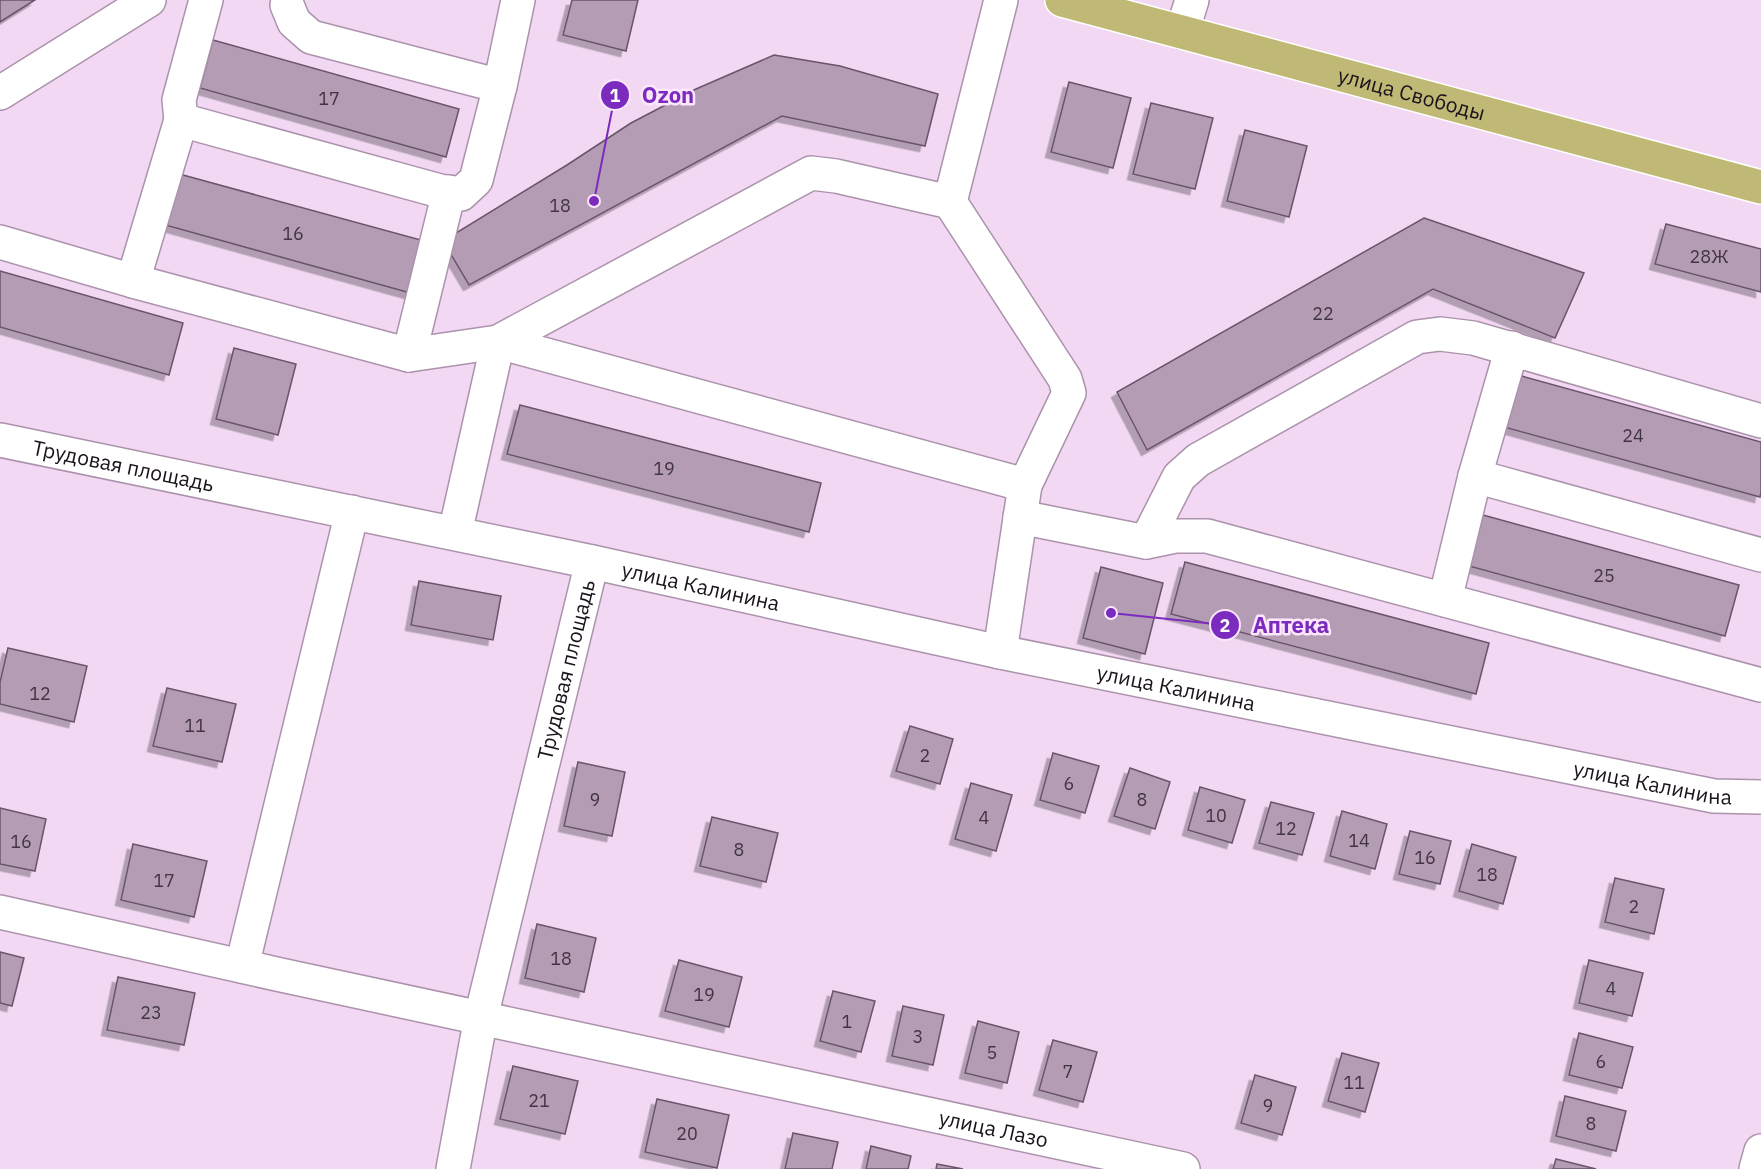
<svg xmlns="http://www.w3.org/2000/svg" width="1761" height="1169" viewBox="0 0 1761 1169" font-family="'IBM Plex Sans',sans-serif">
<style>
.building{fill:#b49cb5;stroke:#6a546c;stroke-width:1.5;filter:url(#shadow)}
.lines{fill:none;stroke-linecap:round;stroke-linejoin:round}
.minor-casing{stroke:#ab93ac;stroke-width:36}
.major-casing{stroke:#fff;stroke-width:36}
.minor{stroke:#fff;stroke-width:33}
.major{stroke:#bfb975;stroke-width:33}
.labels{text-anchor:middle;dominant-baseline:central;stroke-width:5;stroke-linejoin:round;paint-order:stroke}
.number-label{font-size:18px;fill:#423543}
.street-label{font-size:21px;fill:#1c131d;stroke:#fce7fd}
.leader{fill:none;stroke:#7b2cbf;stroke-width:2}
.callout-dot{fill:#7b2cbf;stroke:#fce7fd;stroke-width:2}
.mark-label{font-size:18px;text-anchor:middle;font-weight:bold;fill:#fff}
.callout-label{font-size:22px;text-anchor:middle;font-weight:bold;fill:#7b2cbf;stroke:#fce7fd;stroke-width:5;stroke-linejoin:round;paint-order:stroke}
</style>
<defs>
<filter id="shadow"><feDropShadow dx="-5.5" dy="5.5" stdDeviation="0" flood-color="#0004"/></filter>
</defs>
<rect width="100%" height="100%" fill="#f2d8f3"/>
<!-- building -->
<g class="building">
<path d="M 0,0 L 35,0 L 0,22 Z"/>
<path d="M 572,0 L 638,0 L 626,51 L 563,35 Z"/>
<path d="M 213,40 L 459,109 L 446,157 L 200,88 Z"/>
<path d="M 774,55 L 840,66 L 938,94 L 925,146 L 782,116 L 469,285 L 443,241 L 567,165 L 631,123 L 696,89 Z"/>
<path d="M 1069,82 L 1131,98 L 1113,168 L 1051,152 Z"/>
<path d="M 1151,103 L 1213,118 L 1195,189 L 1133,174 Z"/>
<path d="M 1245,130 L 1307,146 L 1289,217 L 1227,201 Z"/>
<path d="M 172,172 L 428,242 L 414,294 L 158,223 Z"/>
<path d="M 1424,218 L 1584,273 L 1555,338 L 1433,289 L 1147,450 L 1117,392 Z"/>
<path d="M 1666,224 L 1761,249 L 1761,292 L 1655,264 Z"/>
<path d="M 0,271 L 183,323 L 169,375 L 0,327 Z"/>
<path d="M 234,348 L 296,364 L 278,435 L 216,419 Z"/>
<path d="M 1518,375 L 1761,442 L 1761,492 L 1760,497 L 1504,427 Z"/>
<path d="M 520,405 L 821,483 L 809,532 L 507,454 Z"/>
<path d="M 1483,515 L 1739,585 L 1725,636 L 1469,566 Z"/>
<path d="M 1185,562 L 1489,643 L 1476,694 L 1171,614 Z"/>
<path d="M 1101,567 L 1163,583 L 1145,654 L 1083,638 Z"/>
<path d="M 419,581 L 501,596 L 493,640 L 411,625 Z"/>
<path d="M 8,648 L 87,666 L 74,722 L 0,704 L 0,682 Z"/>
<path d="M 167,688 L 236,704 L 222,762 L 153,746 Z"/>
<path d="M 910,726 L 953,739 L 940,784 L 896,771 Z"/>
<path d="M 1053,753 L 1099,766 L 1085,813 L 1040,800 Z"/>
<path d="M 578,762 L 625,772 L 612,836 L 564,826 Z"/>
<path d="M 1130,768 L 1170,782 L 1155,829 L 1114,816 Z"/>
<path d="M 971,783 L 1012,795 L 996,851 L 955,839 Z"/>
<path d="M 1200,787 L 1245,800 L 1232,843 L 1188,830 Z"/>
<path d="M 1271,802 L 1314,813 L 1302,855 L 1259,843 Z"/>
<path d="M 0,808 L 46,819 L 35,871 L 0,864 Z"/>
<path d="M 1342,811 L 1387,824 L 1375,869 L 1330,856 Z"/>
<path d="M 712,817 L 778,833 L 766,882 L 700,866 Z"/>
<path d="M 1410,831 L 1451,841 L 1440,884 L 1399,874 Z"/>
<path d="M 133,844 L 207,861 L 194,917 L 121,900 Z"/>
<path d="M 1472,844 L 1516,857 L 1503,904 L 1459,891 Z"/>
<path d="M 1615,878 L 1664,889 L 1654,934 L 1605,922 Z"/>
<path d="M 537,924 L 596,938 L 584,992 L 525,978 Z"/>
<path d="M 0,952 L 24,958 L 12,1006 L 0,1003 Z"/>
<path d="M 679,960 L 742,977 L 729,1027 L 665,1011 Z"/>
<path d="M 1589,960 L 1643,973 L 1632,1016 L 1579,1003 Z"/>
<path d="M 118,977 L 195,993 L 184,1045 L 107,1030 Z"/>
<path d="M 833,991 L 875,1001 L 861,1052 L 820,1041 Z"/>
<path d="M 903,1006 L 944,1015 L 933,1065 L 892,1056 Z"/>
<path d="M 978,1021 L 1019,1032 L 1007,1083 L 965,1073 Z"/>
<path d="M 1579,1033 L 1633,1047 L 1622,1088 L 1569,1075 Z"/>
<path d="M 1053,1040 L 1097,1052 L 1083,1102 L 1039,1090 Z"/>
<path d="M 1342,1053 L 1379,1063 L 1365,1112 L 1328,1101 Z"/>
<path d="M 513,1066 L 578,1081 L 565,1134 L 500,1119 Z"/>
<path d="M 1255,1075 L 1296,1087 L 1282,1135 L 1241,1123 Z"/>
<path d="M 1565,1096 L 1626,1111 L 1616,1151 L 1556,1136 Z"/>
<path d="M 657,1099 L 729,1115 L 717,1168 L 645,1152 Z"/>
<path d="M 793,1133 L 838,1142 L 832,1169 L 785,1169 Z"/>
<path d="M 871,1146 L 911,1156 L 908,1169 L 866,1169 Z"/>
<path d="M 1556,1159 L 1596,1169 L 1553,1169 Z"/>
<path d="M 937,1164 L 963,1169 L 936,1169 Z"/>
</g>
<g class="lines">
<defs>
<g id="minor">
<path d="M 206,0 L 179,100 L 181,120 L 440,191 L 461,194 L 476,180 L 500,86"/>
<path d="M 287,5 L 294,22 L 311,37 L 500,86 L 518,0"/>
<path d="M 1182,32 L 1192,0"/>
<path d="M 0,93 L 149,0"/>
<path d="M 950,202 L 1065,379 L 1069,393 L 1025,485 L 1000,652"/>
<path d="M 0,242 L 133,281 L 181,120"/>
<path d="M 133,281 L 409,355 L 449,192"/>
<path d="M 409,355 L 498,342 L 1025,485"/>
<path id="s1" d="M 0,440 L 592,562 L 1000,652 L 1714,796 L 1761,797"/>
<path d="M 1475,476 L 1761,555"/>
<path d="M 1020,517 L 1146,542 L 1175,536 L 1207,536 L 1761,685"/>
<path d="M 455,533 L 498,342 L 811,173 L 836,176 L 950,202 L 1001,0"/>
<path d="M 1146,542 L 1179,477 L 1198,460 L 1417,337 L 1440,334 L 1473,338 L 1761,421"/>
<path d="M 1445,600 L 1475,476 L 1512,348"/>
<path id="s2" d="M 0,912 L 281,975 L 1183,1169"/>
<path d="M 242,966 L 352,512"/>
<path id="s3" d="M 453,1169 L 481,1017 L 592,562"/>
<path d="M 1756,1169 L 1761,1151"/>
</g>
<g id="major">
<path id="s4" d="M 1062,0 L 1761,187"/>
</g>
</defs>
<!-- minor casing -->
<use href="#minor" class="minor-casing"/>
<!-- major casing -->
<use href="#major" class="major-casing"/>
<!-- minor -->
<use href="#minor" class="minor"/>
<!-- major -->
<use href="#major" class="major"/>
</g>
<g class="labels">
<!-- number labels -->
<g class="number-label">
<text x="329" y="98">17</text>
<text x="560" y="205">18</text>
<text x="293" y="233">16</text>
<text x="1709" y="256">28Ж</text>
<text x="1323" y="313">22</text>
<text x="1633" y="435">24</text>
<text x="664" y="468">19</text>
<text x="1604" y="575">25</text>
<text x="40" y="693">12</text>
<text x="195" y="725">11</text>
<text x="925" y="755">2</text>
<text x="1069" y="783">6</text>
<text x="595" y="799">9</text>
<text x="1142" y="799">8</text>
<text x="1216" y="815">10</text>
<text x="984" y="817">4</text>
<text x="1286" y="828">12</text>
<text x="1359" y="840">14</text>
<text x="21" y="841">16</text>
<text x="739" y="849">8</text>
<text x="1425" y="857">16</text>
<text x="1487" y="874">18</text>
<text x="164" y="880">17</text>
<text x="1634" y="906">2</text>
<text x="561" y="958">18</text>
<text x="1611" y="988">4</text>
<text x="704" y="994">19</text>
<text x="151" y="1012">23</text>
<text x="847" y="1021">1</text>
<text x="918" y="1036">3</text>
<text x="992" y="1052">5</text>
<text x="1601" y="1061">6</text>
<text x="1068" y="1071">7</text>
<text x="1354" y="1082">11</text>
<text x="539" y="1100">21</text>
<text x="1268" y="1105">9</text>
<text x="1591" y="1123">8</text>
<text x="687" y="1133">20</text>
</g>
<!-- street labels -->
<g class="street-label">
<text stroke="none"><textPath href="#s4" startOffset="362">улица Свободы</textPath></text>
<text stroke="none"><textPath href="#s1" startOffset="126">Трудовая площадь</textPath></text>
<text stroke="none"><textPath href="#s1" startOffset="716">улица Калинина</textPath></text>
<text stroke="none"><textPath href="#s3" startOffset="512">Трудовая площадь</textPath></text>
<text stroke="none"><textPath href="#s1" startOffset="1202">улица Калинина</textPath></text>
<text stroke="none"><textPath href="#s1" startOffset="1688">улица Калинина</textPath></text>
<text stroke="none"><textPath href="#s2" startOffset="1017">улица Лазо</textPath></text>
</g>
</g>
<!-- callouts -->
<path class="leader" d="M594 201L615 95M1111 613L1225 625"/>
<g class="callout-dot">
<circle cx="594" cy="201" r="6"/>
<circle cx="1111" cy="613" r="6"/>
<circle cx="615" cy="95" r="15"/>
<circle cx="1225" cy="625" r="15"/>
</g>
<g class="mark-label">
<text x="615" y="102">1</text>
<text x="1225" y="632">2</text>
</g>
<g class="callout-label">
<text x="668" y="103">Ozon</text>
<text x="1291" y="633">Аптека</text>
</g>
</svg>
